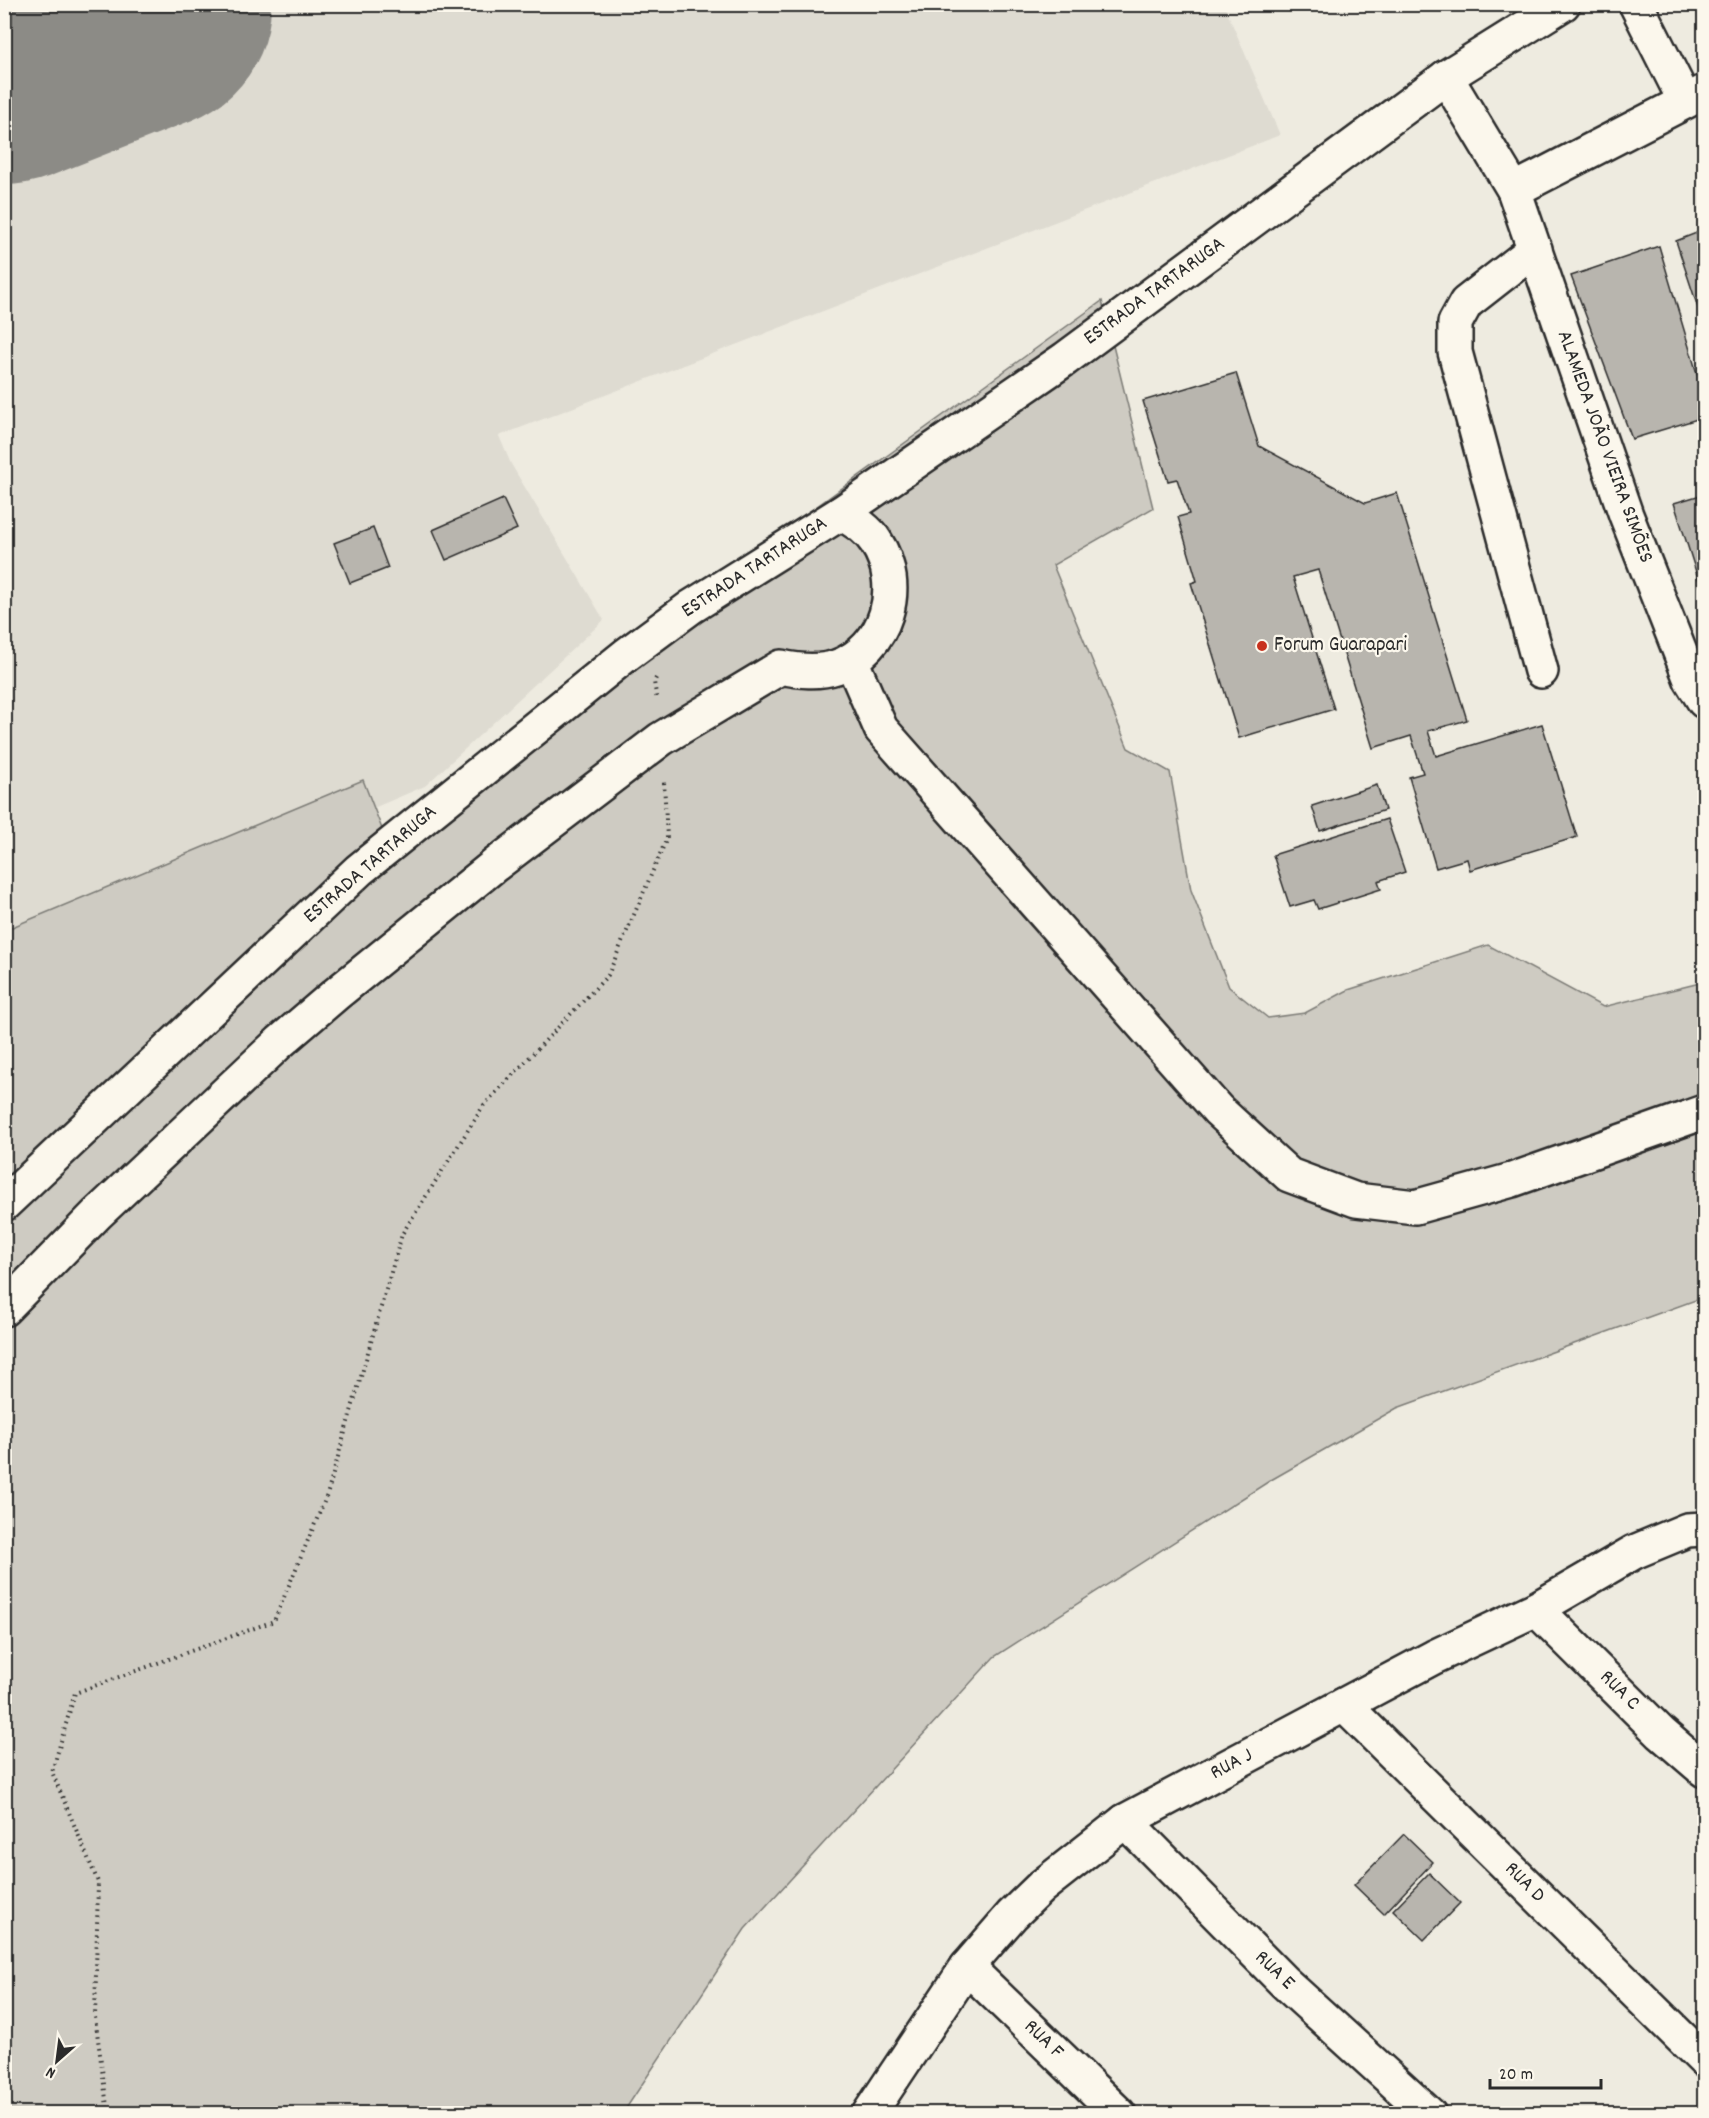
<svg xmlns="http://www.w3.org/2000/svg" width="1709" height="2118" viewBox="0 0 1709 2118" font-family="Dekko,sans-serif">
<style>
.built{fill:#dedbd1}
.green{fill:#cecbc2;stroke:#7c7b76;stroke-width:1.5}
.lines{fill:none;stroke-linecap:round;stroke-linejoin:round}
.runway{stroke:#8c8b86;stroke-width:250}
.building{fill:#b8b5ae;stroke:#2b2b2b;stroke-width:1.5}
.minor-casing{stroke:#2b2b2b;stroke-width:38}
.path{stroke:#2b2b2b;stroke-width:4;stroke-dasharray:1.5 4.5;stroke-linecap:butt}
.minor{stroke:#fbf7ec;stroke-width:33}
.poi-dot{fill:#c8321e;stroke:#fbf7ec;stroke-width:2}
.labels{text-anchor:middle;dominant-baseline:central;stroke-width:4.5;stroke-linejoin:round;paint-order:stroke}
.street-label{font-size:21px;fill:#2b2b2b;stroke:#fbf7ec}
.poi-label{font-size:21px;fill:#2b2b2b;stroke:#fbf7ec;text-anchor:start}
</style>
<rect width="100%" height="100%" fill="#eeebe0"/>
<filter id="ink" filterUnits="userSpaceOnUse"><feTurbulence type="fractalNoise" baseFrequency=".0167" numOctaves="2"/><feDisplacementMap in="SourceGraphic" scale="12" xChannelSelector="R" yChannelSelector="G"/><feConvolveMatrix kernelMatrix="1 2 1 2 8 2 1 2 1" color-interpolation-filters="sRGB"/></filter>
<g filter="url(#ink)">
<!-- built -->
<path class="built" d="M 5,5 L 1224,5 L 1280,135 L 499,436 L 511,464 L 604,620 L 425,786 L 261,856 L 5,939 Z"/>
<!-- green -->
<path class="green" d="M 1102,301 L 1153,508 L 1053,565 L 1128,748 L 1170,772 L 1191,890 L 1229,987 L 1268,1018 L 1305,1013 L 1348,990 L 1488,945 L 1603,1007 L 1704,982 L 1704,1297 L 1397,1408 L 1271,1480 L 994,1657 L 745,1929 L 623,2113 L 5,2114 L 5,930 L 363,780 L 384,834 L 638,635 Z"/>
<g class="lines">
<!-- runway -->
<path class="runway" d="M 4,60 L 146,4"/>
</g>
<!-- building -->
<g class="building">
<path d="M 1704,230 L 1704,326 L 1676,241 Z"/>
<path d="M 1659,246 L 1704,397 L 1704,417 L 1632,439 L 1571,276 Z"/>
<path d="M 1236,373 L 1259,446 L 1365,503 L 1397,493 L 1467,720 L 1428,731 L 1436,756 L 1542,724 L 1577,837 L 1470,870 L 1467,859 L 1436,868 L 1409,777 L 1423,773 L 1411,736 L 1373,748 L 1318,570 L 1293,577 L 1334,709 L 1239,738 L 1191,583 L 1197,581 L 1178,517 L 1189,514 L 1177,479 L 1168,481 L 1143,401 Z"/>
<path d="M 1704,494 L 1704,597 L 1674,503 Z"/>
<path d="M 503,499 L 517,529 L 446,560 L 433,530 Z"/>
<path d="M 373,528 L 388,568 L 350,583 L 334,543 Z"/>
<path d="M 1377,785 L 1385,810 L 1320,831 L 1312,806 Z"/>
<path d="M 1387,819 L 1405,872 L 1378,881 L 1381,889 L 1318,909 L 1314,900 L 1290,907 L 1273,855 Z"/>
<path d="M 1404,1834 L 1433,1862 L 1384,1914 L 1354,1885 Z"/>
<path d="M 1429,1873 L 1460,1903 L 1424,1940 L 1393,1910 Z"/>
</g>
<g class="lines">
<defs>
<g id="minor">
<path d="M 1636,4 L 1685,101"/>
<path d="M 1446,77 L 1514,190 L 1626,515 L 1691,680 L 1704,701"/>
<path d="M 1514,190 L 1704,92"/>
<path d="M 1535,249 L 1466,303 L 1455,323 L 1455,352 L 1541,671"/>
<path d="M 851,660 L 881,729 L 1218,1110 L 1289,1175 L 1356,1200 L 1415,1207 L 1512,1180 L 1704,1112"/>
<path d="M 4,1204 L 359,870 L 626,655 L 691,607 L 841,513 L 1065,359 L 1446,77 L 1563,4"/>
<path d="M 4,1309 L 97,1214 L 280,1042 L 336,994 L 495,865 L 661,739 L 781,667 C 800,671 818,673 836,667 C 887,649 905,586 876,542 C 867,528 854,521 841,513"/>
<path d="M 1536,1609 L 1661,1733 L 1704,1770"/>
<path d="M 1344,1705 L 1704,2060"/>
<path d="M 1125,1821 L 1284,1982 L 1429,2114"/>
<path d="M 967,1967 L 1119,2114"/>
<path d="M 869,2114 L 967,1967 L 1012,1915 L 1041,1887 L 1125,1821 L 1434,1657 L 1536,1609 L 1634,1552 L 1687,1530 L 1704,1529"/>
</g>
</defs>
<!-- minor casing -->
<use href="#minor" class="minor-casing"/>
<!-- path -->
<g class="path">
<path d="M 656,678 L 654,682 L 657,700"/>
<path d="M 108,2114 L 95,2017 L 98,1882 L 52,1772 L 75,1693 L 274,1621 L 327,1495 L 402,1234 L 484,1105 L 608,975 L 667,838 L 664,782"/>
</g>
<!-- minor -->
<use href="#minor" class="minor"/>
</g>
</g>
<!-- markers -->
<circle class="poi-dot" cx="1262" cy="646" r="6"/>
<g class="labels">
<!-- street labels -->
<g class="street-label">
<text transform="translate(1155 292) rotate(-36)">ESTRADA TARTARUGA</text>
<text transform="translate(1604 447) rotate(70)">ALAMEDA JOÃO VIEIRA SIMÕES</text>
<text transform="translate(755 568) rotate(-33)">ESTRADA TARTARUGA</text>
<text transform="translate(371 865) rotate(-41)">ESTRADA TARTARUGA</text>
<text transform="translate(1619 1691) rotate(45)">RUA C</text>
<text transform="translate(1232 1765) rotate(-28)">RUA J</text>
<text transform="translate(1524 1883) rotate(45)">RUA D</text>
<text transform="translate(1274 1971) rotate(44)">RUA E</text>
<text transform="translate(1043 2040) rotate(44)">RUA F</text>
</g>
<!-- poi labels -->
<g class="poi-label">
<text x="1274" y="646">Forum Guarapari</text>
</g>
</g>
<!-- margin -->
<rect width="1709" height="2118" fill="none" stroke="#fbf7ec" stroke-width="24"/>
<rect x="12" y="12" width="1685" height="2094" fill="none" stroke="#2b2b2b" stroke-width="2" filter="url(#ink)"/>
<!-- north arrow -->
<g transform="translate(57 2061) rotate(208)" stroke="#fbf7ec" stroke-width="4.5" paint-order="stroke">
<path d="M0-4.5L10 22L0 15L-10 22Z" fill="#2b2b2b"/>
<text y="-9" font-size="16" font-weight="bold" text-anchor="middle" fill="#2b2b2b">N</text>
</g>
<!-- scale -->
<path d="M1490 2079v9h111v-9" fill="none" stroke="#2b2b2b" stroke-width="3"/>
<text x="1499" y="2079" font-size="18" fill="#2b2b2b" stroke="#fbf7ec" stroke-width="4.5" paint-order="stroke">20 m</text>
</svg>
